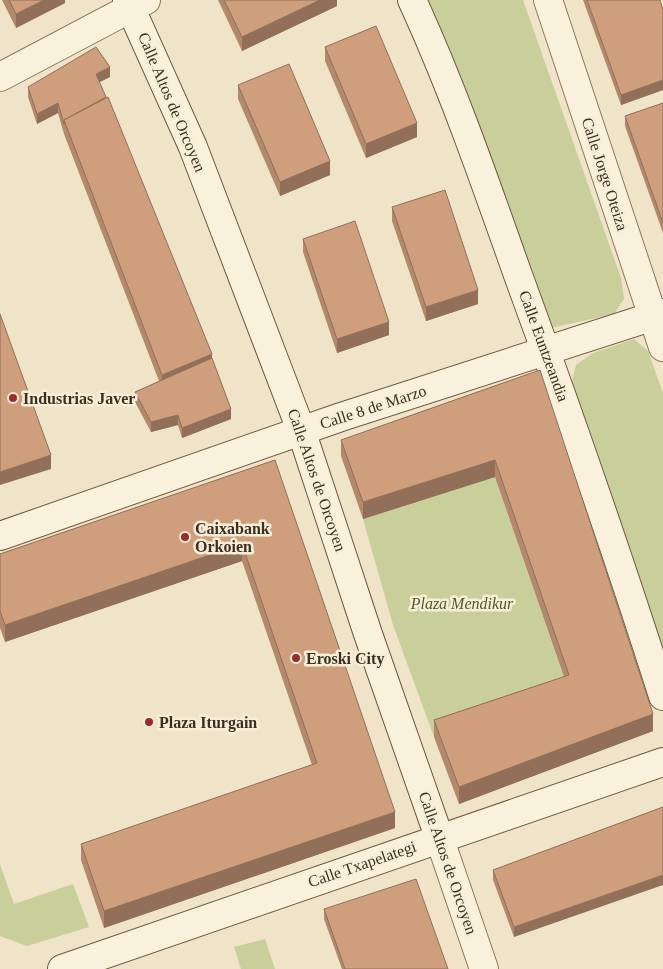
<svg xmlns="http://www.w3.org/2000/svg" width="663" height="969" viewBox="0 0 663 969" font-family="'Times New Roman',serif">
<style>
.green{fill:#c9cf9b}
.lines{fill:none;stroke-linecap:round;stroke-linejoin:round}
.street-casing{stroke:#8d765c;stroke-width:30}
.secondary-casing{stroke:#6f573f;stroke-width:30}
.street{stroke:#faf1dc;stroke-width:28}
.secondary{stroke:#faf1dc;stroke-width:28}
.wall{fill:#b2896c}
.shaded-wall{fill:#916f58}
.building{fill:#cf9f7d;stroke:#916f58}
.poi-dot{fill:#9e2a2b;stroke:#f7eed8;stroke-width:2}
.labels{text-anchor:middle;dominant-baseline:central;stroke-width:5;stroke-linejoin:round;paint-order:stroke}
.street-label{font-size:16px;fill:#3d2e20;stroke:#f7eed8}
.poi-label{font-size:16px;font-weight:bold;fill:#3d2e20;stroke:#f7eed8;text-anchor:start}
.park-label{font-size:16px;font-style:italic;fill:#4d5a26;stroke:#f7eed8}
</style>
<rect width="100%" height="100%" fill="#f0e4c8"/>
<!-- green -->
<g class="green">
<path d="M 425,0 L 523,0 L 621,278 L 624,299 L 614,314 L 551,328 L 471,102 Z"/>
<path d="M 634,339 L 648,351 L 663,393 L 663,662 L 571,385 L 576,365 L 593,353 Z"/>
<path d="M 495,477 L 569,692 L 434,737 L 393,625 L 363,519 Z"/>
<path d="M 0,864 L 14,904 L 73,884 L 89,927 L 27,946 L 0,936 Z"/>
<path d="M 265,939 L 275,969 L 241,969 L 234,947 Z"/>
</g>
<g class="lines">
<defs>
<g id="street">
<path d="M 548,0 L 663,347"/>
<path d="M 0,77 L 146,0"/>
<path d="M 439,837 L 484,969"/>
</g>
<g id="secondary">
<path d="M 127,0 L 193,147 L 301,430 L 368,634 L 439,837"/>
<path d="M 412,0 C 453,89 485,182 518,275 C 569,414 618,555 663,696"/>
<path d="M 0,536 L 341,417 L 663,313"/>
<path d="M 62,969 L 663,762"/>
</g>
</defs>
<!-- street casing -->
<use href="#street" class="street-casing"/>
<!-- secondary casing -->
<use href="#secondary" class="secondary-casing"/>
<!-- street -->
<use href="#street" class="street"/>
<!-- secondary -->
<use href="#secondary" class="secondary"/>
</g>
<!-- wall -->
<g class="wall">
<path d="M 2,0 L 65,0 L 65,3 L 16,28 Z"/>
<path d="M 218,0 L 337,0 L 337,6 L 242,51 Z"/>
<path d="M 583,0 L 660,0 L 663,10 L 663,90 L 621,105 Z"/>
<path d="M 325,47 L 417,137 L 366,158 L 325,61 Z"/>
<path d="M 110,77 L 99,82 L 212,358 L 231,419 L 182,438 L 178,425 L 151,432 L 135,402 L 135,392 L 159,381 L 64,134 L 58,113 L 37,124 L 28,97 L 28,87 Z"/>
<path d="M 238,85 L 330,175 L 280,196 L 238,99 Z"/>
<path d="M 663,103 L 663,233 L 625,126 L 625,116 Z"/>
<path d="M 392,207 L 478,304 L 426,321 L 392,221 Z"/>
<path d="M 303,239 L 389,335 L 337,353 L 303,252 Z"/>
<path d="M 540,370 L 653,731 L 459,804 L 434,737 L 434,720 L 564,677 L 495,477 L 363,519 L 341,456 L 341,440 Z"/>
<path d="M 275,460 L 395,828 L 104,928 L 81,860 L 81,844 L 312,765 L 242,561 L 5,642 L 0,628 L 0,554 Z"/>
<path d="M 663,807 L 514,937 L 493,880 L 493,870 Z"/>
<path d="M 324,909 L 448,969 L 342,969 L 324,919 Z"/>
</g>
<!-- shaded-wall -->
<g class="shaded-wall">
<path d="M 44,0 L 65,0 L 65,3 L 16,28 L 16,14 Z"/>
<path d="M 320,0 L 337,0 L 337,6 L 242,51 L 242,37 Z"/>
<path d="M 110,67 L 110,77 L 96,84 L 96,74 Z"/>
<path d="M 663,80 L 663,90 L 621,105 L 621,95 Z"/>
<path d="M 58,103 L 58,113 L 37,124 L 37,114 Z"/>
<path d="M 417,123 L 417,137 L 366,158 L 366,144 Z"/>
<path d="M 330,161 L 330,175 L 280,196 L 280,182 Z"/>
<path d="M 478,290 L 478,304 L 426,321 L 426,307 Z"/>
<path d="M 389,322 L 389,335 L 337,353 L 337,339 Z"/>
<path d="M 212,354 L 212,368 L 162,389 L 162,375 Z"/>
<path d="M 231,409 L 231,419 L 182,438 L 182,428 Z"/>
<path d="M 178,415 L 178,425 L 151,432 L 151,422 Z"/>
<path d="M 51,455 L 51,469 L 0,485 L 0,472 Z"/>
<path d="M 495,460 L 495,477 L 363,519 L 363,502 Z"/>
<path d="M 242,544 L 242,561 L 5,642 L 5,625 Z"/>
<path d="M 653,714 L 653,731 L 459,804 L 459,787 Z"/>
<path d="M 395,812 L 395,828 L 104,928 L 104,911 Z"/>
<path d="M 663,875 L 663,885 L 514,937 L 514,927 Z"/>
</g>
<!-- building -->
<g class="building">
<path d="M 9,0 L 44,0 L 16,14 Z"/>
<path d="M 224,0 L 320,0 L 242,37 Z"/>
<path d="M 587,0 L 660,0 L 663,10 L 663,80 L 621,95 Z"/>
<path d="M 376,26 L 417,123 L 366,144 L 325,47 Z"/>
<path d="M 96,47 L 110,67 L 96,74 L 106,97 L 64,120 L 64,124 L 58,103 L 37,114 L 28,87 Z"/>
<path d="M 289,64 L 330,161 L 280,182 L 238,85 Z"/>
<path d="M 108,97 L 212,354 L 162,375 L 64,120 Z"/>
<path d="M 663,103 L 663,223 L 625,116 Z"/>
<path d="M 445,190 L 478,290 L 426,307 L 392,207 Z"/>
<path d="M 355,221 L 389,322 L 337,339 L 303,239 Z"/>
<path d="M 0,314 L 51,455 L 0,472 Z"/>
<path d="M 212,358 L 231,409 L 182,428 L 178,415 L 151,422 L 135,392 Z"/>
<path d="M 540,370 L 653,714 L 459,787 L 434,720 L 569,675 L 495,460 L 363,502 L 341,440 Z"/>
<path d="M 275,460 L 395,812 L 104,911 L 81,844 L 317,763 L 242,544 L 5,625 L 0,611 L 0,554 Z"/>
<path d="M 663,807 L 663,875 L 514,927 L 493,870 Z"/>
<path d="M 416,879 L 448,969 L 345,969 L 324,909 Z"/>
</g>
<!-- markers -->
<g class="poi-dot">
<circle cx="13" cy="398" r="5"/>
<circle cx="185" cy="537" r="5"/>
<circle cx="296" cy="658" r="5"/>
<circle cx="149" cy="722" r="5"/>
</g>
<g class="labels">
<!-- street labels -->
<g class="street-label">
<text transform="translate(172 102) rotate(67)">Calle Altos de Orcoyen</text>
<text transform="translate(605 174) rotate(72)">Calle Jorge Oteiza</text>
<text transform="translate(544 346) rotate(70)">Calle Euntzeandia</text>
<text transform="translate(373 407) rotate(-18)">Calle 8 de Marzo</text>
<text transform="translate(317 480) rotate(71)">Calle Altos de Orcoyen</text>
<text transform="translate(448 863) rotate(71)">Calle Altos de Orcoyen</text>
<text transform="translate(362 864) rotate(-19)">Calle Txapelategi</text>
</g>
<!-- poi labels -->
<g class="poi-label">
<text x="23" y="398">Industrias Javer</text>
<text x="195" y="528">Caixabank<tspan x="195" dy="18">Orkoien</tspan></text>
<text x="306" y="658">Eroski City</text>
<text x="159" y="722">Plaza Iturgain</text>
</g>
<!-- park labels -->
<g class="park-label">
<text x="462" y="603">Plaza Mendikur</text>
</g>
</g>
</svg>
